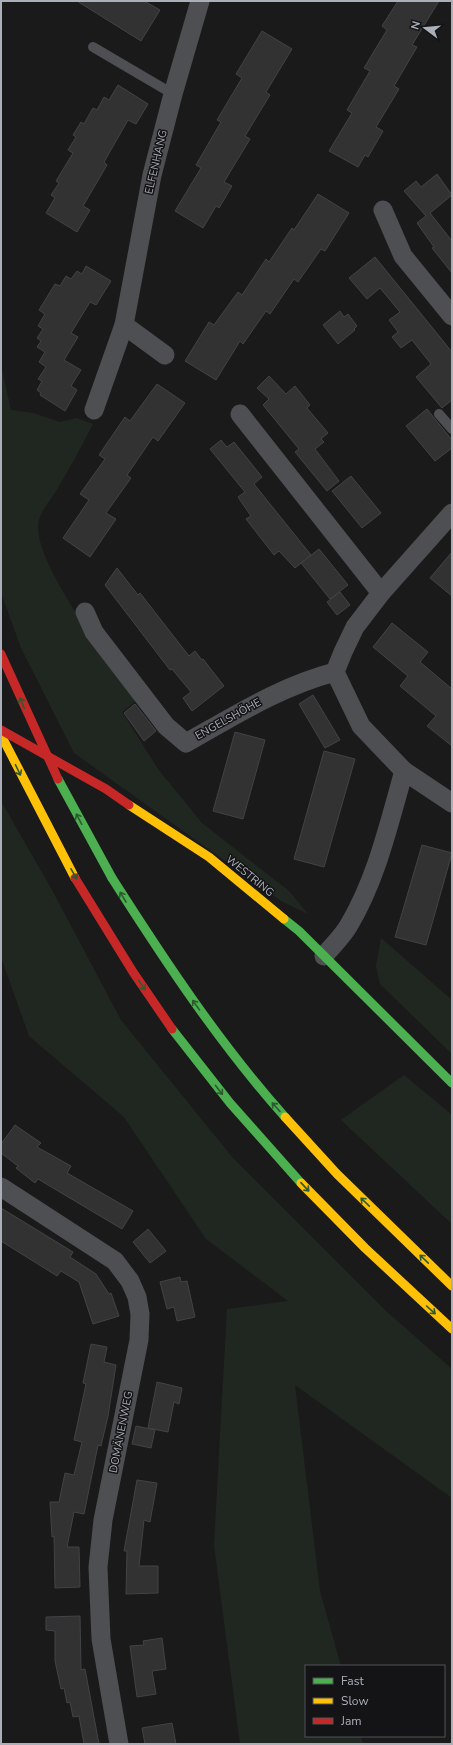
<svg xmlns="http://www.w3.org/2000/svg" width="453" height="1745" viewBox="0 0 453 1745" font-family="'Nunito Sans',sans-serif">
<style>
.green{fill:#202721}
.building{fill:#323232;stroke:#424346}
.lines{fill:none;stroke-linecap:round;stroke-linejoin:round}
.lane{stroke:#4e4f53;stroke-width:10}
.street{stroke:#4e4f53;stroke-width:19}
.fast{stroke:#4caf50;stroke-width:9}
.slow{stroke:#ffc107;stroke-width:9}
.jam{stroke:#c62828;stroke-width:9}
.fast-bridge{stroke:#4caf50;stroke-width:9}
.jam-bridge{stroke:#c62828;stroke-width:9}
.oneway{stroke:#2d5a30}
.labels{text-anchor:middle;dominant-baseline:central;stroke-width:3;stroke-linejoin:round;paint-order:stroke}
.street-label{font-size:11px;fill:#abafba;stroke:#141416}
</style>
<rect width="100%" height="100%" fill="#1a1a1a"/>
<!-- green -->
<g class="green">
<path d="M 1,365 L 11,410 L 33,413 L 60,422 L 77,418 L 93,424 C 82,446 70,467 58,488 C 52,498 42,509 39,520 C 28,558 114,667 138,699 L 122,712 L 158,769 L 202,823 L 289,891 L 308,914 L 281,901 L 74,753 L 21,648 L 1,593 Z"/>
<path d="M 1,801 L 52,890 L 121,1020 L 233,1158 L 386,1311 L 452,1369 L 452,1498 L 295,1385 L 320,1591 L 341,1666 L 306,1666 L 306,1736 L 361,1736 L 363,1744 L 240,1744 L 214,1545 L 227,1309 L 288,1301 L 206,1239 L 124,1117 L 29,1036 L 1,957 Z"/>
<path d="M 381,938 L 452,1000 L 452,1054 L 380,984 L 376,966 Z"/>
<path d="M 404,1075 L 452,1115 L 452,1224 L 341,1120 Z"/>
</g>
<!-- building -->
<g class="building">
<path d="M 77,1 L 144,1 L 160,10 L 141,41 Z"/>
<path d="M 398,1 L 439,1 L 412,45 L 417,47 L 394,86 L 399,89 L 376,127 L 383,131 L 368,157 L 365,155 L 358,167 L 329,151 L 352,113 L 347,110 L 370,71 L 364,68 L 387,30 L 382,26 Z"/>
<path d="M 262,31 L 292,49 L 266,92 L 270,95 L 245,136 L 250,139 L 224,182 L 232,186 L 219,208 L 216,206 L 203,228 L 175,211 L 201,168 L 196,165 L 221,122 L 217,120 L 242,78 L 236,74 Z"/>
<path d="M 118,85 L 148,104 L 136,124 L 128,120 L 104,162 L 107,165 L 83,206 L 90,210 L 77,232 L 46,213 L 55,198 L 51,195 L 59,183 L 56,181 L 73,153 L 68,150 L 76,137 L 73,135 L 81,122 L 84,124 L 93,108 L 97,110 L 104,97 L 109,100 Z"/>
<path d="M 437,174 L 452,195 L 430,213 L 452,241 L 452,273 L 432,248 L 434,247 L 417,223 L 426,216 L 404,191 L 416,181 L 421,187 Z"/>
<path d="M 318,194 L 349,213 L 325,251 L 321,249 L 298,282 L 294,279 L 270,314 L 266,311 L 243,344 L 240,341 L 216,380 L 185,361 L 209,322 L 214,325 L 238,292 L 242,295 L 266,259 L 269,262 L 292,228 L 294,230 Z"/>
<path d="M 375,257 L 452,352 L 452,400 L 442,408 L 416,377 L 431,364 L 412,340 L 401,348 L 392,337 L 398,332 L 389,320 L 400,312 L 380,288 L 367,299 L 349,278 Z"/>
<path d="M 86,266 L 111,281 L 96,305 L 90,302 L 71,333 L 78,337 L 64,360 L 81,370 L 71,386 L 77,390 L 65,411 L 40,395 L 41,393 L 37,390 L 42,381 L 38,379 L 46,367 L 39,362 L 45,352 L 37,347 L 41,341 L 37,338 L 43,329 L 38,326 L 45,314 L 39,310 L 55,284 L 60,286 L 66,276 L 71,279 L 77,271 L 82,274 Z"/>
<path d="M 340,311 L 344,317 L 348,314 L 357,326 L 354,329 L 355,330 L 338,344 L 323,325 Z"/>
<path d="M 269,376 L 286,394 L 295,386 L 310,405 L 307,408 L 328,433 L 321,439 L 324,442 L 315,449 L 339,481 L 327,491 L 295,452 L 299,449 L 263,405 L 269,399 L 257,388 Z"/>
<path d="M 157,384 L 185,403 L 158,441 L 153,437 L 127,475 L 131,478 L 106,513 L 116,519 L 90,557 L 63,538 L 89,500 L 80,494 L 105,459 L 99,455 L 125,417 L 130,421 Z"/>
<path d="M 427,409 L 452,440 L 452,448 L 435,461 L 406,426 Z"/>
<path d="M 221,440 L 227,447 L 234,442 L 262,477 L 254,484 L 311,555 L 295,568 L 279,551 L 274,555 L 246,519 L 251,516 L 238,497 L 245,492 L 210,449 Z"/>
<path d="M 351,476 L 381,513 L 362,528 L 332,491 Z"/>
<path d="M 319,549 L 348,585 L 330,599 L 301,563 Z"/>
<path d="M 452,552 L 452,596 L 430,578 Z"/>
<path d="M 117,568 L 138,595 L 140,593 L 189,656 L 195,651 L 202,660 L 203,659 L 224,686 L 192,711 L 183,698 L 191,692 L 172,669 L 170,670 L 105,585 Z"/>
<path d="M 340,592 L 350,605 L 337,615 L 327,602 Z"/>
<path d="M 392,623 L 428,652 L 420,662 L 452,689 L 452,746 L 427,726 L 436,716 L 400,686 L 408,676 L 373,647 Z"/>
<path d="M 313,695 L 340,740 L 325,748 L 299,704 Z"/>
<path d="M 135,704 L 156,731 L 144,741 L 124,713 Z"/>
<path d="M 235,732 L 265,740 L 243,819 L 213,811 Z"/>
<path d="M 324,751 L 355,759 L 324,867 L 294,859 Z"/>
<path d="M 422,845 L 452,853 L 426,945 L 395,937 Z"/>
<path d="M 15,1125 L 41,1143 L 37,1147 L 71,1166 L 67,1173 L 133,1211 L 122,1229 L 38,1179 L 35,1183 L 16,1168 L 18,1166 L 1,1153 L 1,1144 Z"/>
<path d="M 1,1208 L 73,1252 L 70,1257 L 96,1274 L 109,1294 L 111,1293 L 119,1316 L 93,1324 L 79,1282 L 61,1271 L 57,1276 L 1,1241 Z"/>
<path d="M 148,1229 L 166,1251 L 150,1263 L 133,1242 Z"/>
<path d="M 180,1277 L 181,1282 L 187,1281 L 195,1317 L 177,1321 L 174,1307 L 167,1309 L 160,1282 Z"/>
<path d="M 91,1344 L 107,1347 L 104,1362 L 116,1365 L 108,1416 L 101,1446 L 98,1445 L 84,1514 L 74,1512 L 67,1547 L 79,1547 L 80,1587 L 55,1588 L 54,1536 L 52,1537 L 50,1502 L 59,1502 L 65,1473 L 74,1475 L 82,1442 L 74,1440 L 86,1384 L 83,1383 Z"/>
<path d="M 157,1382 L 182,1388 L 179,1404 L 174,1402 L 168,1432 L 148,1428 Z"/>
<path d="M 136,1426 L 155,1430 L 151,1448 L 132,1444 Z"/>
<path d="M 137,1480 L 157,1483 L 150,1522 L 144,1520 L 139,1566 L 158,1566 L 158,1593 L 126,1594 L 127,1551 L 124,1551 Z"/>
<path d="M 80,1616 L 81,1670 L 85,1669 L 99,1744 L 84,1744 L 79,1716 L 73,1717 L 70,1702 L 67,1703 L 64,1688 L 61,1689 L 55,1661 L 55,1631 L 46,1630 L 46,1617 Z"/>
<path d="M 162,1638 L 166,1669 L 152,1671 L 156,1694 L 137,1697 L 130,1646 L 144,1645 L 143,1641 Z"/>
<path d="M 172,1723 L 176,1744 L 145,1744 L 142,1728 Z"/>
</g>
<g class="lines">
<!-- lane -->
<g class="lane">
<path d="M 93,47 L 173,94"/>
<path d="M 439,414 L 452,429"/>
</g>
<!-- street -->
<g class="street">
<path d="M 383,210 L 403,256 L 452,316"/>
<path d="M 124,325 L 165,355"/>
<path d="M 94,410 L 124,325 L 152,175 L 173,94 L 200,1"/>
<path d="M 240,414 L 381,593"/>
<path d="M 452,513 L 381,593 L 355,627 L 343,652 L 335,672 L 361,726 L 404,771 L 452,803"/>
<path d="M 85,612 L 94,632 L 166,726 L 186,743 C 234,716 281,686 335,672"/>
<path d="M 324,956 C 332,946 343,936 349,925 C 377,878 389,823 404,771"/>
<path d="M 1,1187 L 115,1261 L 130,1281 L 137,1297 L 140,1314 L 139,1340 L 103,1520 L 98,1567 L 101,1639 L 119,1744"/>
</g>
<!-- fast -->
<g class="fast">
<path d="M 112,878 C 165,961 219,1043 285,1117"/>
<path d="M 284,919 L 299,931 L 452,1083"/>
<path d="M 172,1029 L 230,1103 L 301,1183"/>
</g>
<!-- slow -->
<g class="slow">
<path d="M 1,735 L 75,878"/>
<path d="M 129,805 L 209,857 L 284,919"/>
<path d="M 285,1117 L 337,1174 L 452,1286"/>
<path d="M 301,1183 L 365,1248 L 452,1329"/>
</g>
<!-- jam -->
<g class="jam">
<path d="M 1,730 L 106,789 L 129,805"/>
<path d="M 75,878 L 133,972 L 172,1029"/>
</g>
<!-- fast-bridge -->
<path class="fast-bridge" d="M 58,779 L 112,878"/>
<!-- jam-bridge -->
<path class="jam-bridge" d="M 1,654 L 58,779"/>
</g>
<!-- one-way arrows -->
<defs><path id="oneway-shaft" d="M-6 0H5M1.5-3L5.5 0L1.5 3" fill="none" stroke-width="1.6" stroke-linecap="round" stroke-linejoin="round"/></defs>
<g class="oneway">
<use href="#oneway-shaft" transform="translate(22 703) rotate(-113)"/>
<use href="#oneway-shaft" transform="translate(18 770) rotate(64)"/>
<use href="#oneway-shaft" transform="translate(79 819) rotate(-118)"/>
<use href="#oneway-shaft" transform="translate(74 874) rotate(60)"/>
<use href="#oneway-shaft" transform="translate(123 897) rotate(-121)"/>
<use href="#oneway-shaft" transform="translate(142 985) rotate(55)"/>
<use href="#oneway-shaft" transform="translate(196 1005) rotate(-126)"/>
<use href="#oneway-shaft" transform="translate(219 1090) rotate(52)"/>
<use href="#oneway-shaft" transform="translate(276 1107) rotate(-132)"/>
<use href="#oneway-shaft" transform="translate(305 1187) rotate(47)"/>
<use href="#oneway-shaft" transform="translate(365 1202) rotate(-136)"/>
<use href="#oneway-shaft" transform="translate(424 1259) rotate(-136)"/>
<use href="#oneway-shaft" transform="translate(431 1310) rotate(42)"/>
</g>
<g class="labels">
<!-- street labels -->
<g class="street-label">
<text transform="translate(156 162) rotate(-77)">ELFENHANG</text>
<text transform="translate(228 719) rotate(-29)">ENGELSHÖHE</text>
<text transform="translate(250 876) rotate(39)">WESTRING</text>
<text transform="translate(121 1432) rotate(-79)">DOMÄNENWEG</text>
</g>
</g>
<!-- border -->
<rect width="453" height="1745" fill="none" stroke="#abafba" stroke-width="4"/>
<!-- legend -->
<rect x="305" y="1665" width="140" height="72" fill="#141416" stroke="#505258"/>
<rect x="313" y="1678" width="20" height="6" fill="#4caf50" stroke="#505258"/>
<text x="341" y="1685" font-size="12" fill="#abafba">Fast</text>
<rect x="313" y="1698" width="20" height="6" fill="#ffc107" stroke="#505258"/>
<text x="341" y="1705" font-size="12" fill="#abafba">Slow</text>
<rect x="313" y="1718" width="20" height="6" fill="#c62828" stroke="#505258"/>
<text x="341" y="1725" font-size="12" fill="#abafba">Jam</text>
<!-- north arrow -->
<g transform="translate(425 28) rotate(286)" stroke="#141416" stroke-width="3" paint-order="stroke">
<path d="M0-3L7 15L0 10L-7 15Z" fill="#abafba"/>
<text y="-6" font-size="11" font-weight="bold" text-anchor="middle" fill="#abafba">N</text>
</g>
</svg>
